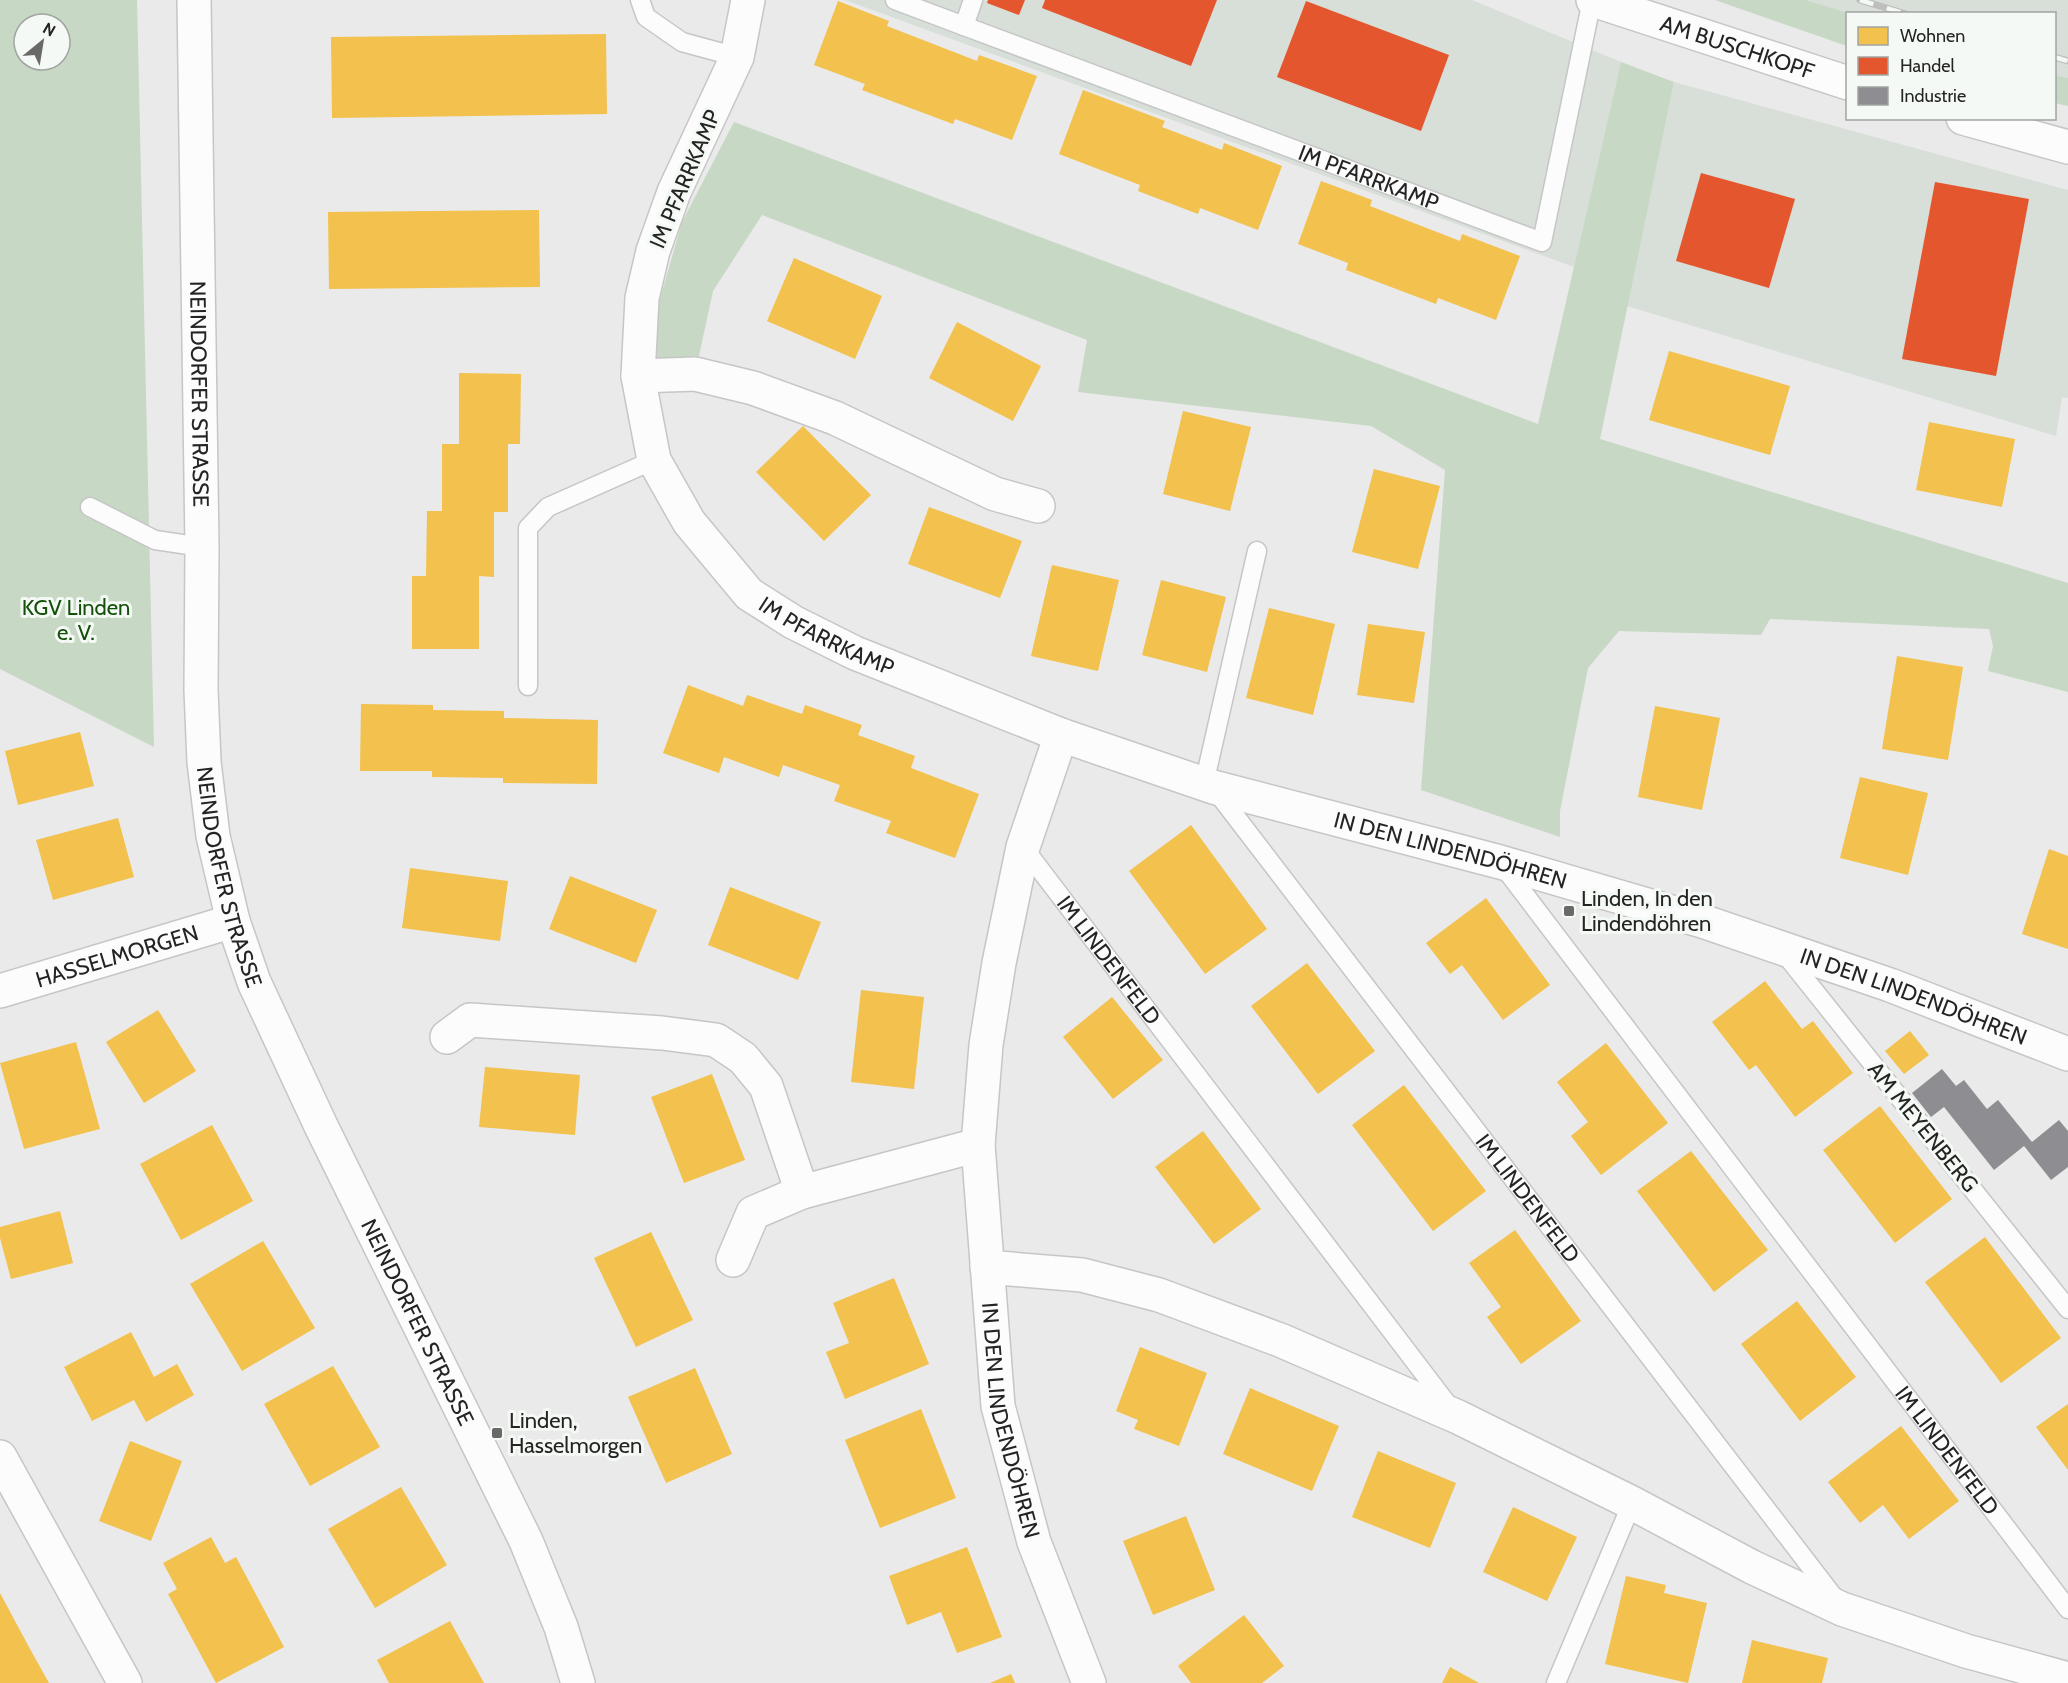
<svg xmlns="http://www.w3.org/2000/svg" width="2068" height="1683" viewBox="0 0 2068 1683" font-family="Cabin,sans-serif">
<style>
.built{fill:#d8ded8}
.green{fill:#c7d8c5;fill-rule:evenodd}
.homes{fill:#f2c14e}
.shops{fill:#e4572e}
.industry{fill:#8d8d92}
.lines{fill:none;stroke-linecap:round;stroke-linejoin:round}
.lane-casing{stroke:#c5c6c5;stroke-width:21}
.street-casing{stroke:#c5c6c5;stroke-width:36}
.secondary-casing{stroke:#c5c6c5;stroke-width:36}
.lane{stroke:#fcfcfc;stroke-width:18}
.street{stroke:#fcfcfc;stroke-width:33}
.secondary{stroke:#fcfcfc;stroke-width:33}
.rail-casing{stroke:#bebebd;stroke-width:7}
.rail{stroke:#f5f9f5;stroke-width:4.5;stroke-dasharray:14;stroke-linecap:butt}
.poi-dot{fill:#696a68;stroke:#f5f9f5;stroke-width:2}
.labels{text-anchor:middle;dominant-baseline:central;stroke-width:6;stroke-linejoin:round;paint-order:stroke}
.street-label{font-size:22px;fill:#242523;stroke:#f5f9f5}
.park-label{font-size:22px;fill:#13510a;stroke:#f5f9f5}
.poi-label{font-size:22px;fill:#242523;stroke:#f5f9f5;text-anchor:start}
</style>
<rect width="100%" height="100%" fill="#e9eae9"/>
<!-- built -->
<g class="built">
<path d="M 845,0 L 1472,0 L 1621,62 L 1574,267 Z"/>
<path d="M 1806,0 L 2068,0 L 2068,78 L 2055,75 L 2054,14 L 1848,13 Z"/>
<path d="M 1674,82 L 2068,190 L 2068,398 L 2062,397 L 2056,436 L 1627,306 Z"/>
</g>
<!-- green -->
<g class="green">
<path d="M 0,0 L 137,0 L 154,747 L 0,669 ZM 24,24 L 60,24 L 60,60 L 24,60 Z"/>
<path d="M 1715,0 L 1806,0 L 1848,13 L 1847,46 Z"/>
<path d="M 1621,62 L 1674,82 L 1600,439 L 2068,583 L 2068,692 L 1988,671 L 1993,646 L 1989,629 L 1770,619 L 1761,635 L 1619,631 L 1588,668 L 1560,811 L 1560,837 L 1421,790 L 1445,470 L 1371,426 L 1078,392 L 1087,340 L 762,215 L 713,291 L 695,374 L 638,376 L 682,222 L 734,122 L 1538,424 Z"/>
<path d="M 2054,75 L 2068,78 L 2068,106 L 2055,103 Z"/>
</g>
<!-- homes -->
<g class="homes">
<path d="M 838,1 L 889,21 L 887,26 L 977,61 L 979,55 L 1037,76 L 1012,140 L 955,119 L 953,124 L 862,90 L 865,84 L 814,65 Z"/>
<path d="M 606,34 L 607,114 L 332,118 L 331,37 Z"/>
<path d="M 1083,90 L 1165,121 L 1162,127 L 1222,150 L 1224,143 L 1282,166 L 1258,230 L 1200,208 L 1198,214 L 1138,191 L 1140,185 L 1059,154 Z"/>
<path d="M 1321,181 L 1372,200 L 1370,206 L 1460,241 L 1462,234 L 1520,256 L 1496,320 L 1438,298 L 1436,304 L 1346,270 L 1348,263 L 1298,244 Z"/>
<path d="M 539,210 L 540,287 L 329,289 L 328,212 Z"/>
<path d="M 794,258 L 882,296 L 855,359 L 767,321 Z"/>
<path d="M 957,322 L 1041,366 L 1013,421 L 929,378 Z"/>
<path d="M 1669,351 L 1790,386 L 1770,455 L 1649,420 Z"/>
<path d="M 459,373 L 521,374 L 520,444 L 508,444 L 508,512 L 494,512 L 494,577 L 479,576 L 479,649 L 412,649 L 412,576 L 426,576 L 427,511 L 442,511 L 442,444 L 459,444 Z"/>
<path d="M 1183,411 L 1251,427 L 1230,511 L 1163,494 Z"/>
<path d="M 1929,422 L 2015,439 L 2002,507 L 1916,490 Z"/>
<path d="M 803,426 L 871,495 L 824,541 L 756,472 Z"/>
<path d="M 1374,469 L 1440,486 L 1418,569 L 1352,552 Z"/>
<path d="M 929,507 L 1022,541 L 1000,598 L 908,564 Z"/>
<path d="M 1052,565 L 1119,580 L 1098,671 L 1031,656 Z"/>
<path d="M 1161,580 L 1226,597 L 1207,672 L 1142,655 Z"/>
<path d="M 1269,608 L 1335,624 L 1313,715 L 1246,698 Z"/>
<path d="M 1368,624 L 1425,632 L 1414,703 L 1357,695 Z"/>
<path d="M 1897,656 L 1963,667 L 1948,760 L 1882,749 Z"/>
<path d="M 688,685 L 743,706 L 747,695 L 802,714 L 805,705 L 862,725 L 858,735 L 915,756 L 911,768 L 979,794 L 955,858 L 886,833 L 891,821 L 834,801 L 840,785 L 783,765 L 779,777 L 724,757 L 719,773 L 663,753 Z"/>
<path d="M 361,704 L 433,705 L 433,710 L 504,711 L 504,718 L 598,720 L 597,784 L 503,783 L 503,778 L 432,777 L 432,771 L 360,771 Z"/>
<path d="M 1655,706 L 1720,718 L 1702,810 L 1638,797 Z"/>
<path d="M 80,732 L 94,786 L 18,805 L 5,751 Z"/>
<path d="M 1860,777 L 1928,793 L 1908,875 L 1840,858 Z"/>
<path d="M 118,818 L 134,877 L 53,900 L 36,840 Z"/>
<path d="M 1191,825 L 1267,929 L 1205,974 L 1129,871 Z"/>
<path d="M 2049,849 L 2068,856 L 2068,949 L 2022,934 Z"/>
<path d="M 410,868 L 508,881 L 500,941 L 402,928 Z"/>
<path d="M 570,876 L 657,910 L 636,963 L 549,929 Z"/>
<path d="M 730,887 L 821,922 L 798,980 L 708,945 Z"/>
<path d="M 1486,898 L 1550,985 L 1503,1020 L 1462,965 L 1450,974 L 1426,943 Z"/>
<path d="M 1307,963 L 1375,1051 L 1318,1094 L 1251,1006 Z"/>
<path d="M 1765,981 L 1802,1029 L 1813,1021 L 1853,1073 L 1795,1117 L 1756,1065 L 1749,1070 L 1712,1022 Z"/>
<path d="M 861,990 L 924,997 L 914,1089 L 851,1082 Z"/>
<path d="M 1112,997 L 1163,1060 L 1113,1099 L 1063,1037 Z"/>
<path d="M 158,1010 L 196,1071 L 144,1103 L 106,1042 Z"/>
<path d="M 1910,1031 L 1929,1055 L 1904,1074 L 1885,1051 Z"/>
<path d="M 76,1042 L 100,1129 L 24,1149 L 0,1063 Z"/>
<path d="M 1606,1043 L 1668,1123 L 1601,1175 L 1571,1136 L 1588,1122 L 1557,1082 Z"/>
<path d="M 485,1067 L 580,1075 L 575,1135 L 479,1127 Z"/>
<path d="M 712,1074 L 745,1160 L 684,1183 L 651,1097 Z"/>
<path d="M 1404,1085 L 1486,1191 L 1433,1231 L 1352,1125 Z"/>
<path d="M 1880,1106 L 1952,1199 L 1895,1243 L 1823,1150 Z"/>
<path d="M 212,1125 L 253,1201 L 181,1240 L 140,1164 Z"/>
<path d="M 1203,1131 L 1261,1209 L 1214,1244 L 1155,1167 Z"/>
<path d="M 1691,1151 L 1768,1250 L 1714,1292 L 1637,1191 Z"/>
<path d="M 60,1211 L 73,1263 L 11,1279 L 0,1238 L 0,1227 Z"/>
<path d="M 1515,1230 L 1581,1321 L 1521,1364 L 1487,1317 L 1501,1307 L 1469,1263 Z"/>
<path d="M 651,1232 L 693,1320 L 636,1347 L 594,1258 Z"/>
<path d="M 1985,1237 L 2061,1338 L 2001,1383 L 1925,1282 Z"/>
<path d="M 263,1241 L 315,1328 L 242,1371 L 190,1284 Z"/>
<path d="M 894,1278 L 929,1364 L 845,1399 L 826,1352 L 849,1343 L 833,1303 Z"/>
<path d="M 1797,1301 L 1856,1377 L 1800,1421 L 1741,1344 Z"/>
<path d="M 131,1332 L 154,1377 L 177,1364 L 194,1395 L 146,1422 L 134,1400 L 92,1421 L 64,1367 Z"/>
<path d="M 1140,1347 L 1207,1373 L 1179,1446 L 1134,1429 L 1138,1420 L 1116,1411 Z"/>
<path d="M 333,1366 L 380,1447 L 310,1486 L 264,1404 Z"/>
<path d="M 695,1368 L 732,1454 L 666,1483 L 628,1397 Z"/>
<path d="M 1250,1388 L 1339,1426 L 1312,1491 L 1223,1454 Z"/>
<path d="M 2068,1404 L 2068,1470 L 2036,1427 Z"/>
<path d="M 921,1409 L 956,1498 L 880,1528 L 845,1440 Z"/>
<path d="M 1901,1426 L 1959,1501 L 1909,1539 L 1883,1505 L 1860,1523 L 1828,1482 Z"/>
<path d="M 130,1441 L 182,1461 L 151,1541 L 99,1521 Z"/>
<path d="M 1378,1451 L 1456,1483 L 1430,1548 L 1352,1517 Z"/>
<path d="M 401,1487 L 447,1565 L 375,1608 L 328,1529 Z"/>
<path d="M 1513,1507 L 1577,1537 L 1547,1601 L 1483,1572 Z"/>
<path d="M 1186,1516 L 1215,1590 L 1153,1615 L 1123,1541 Z"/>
<path d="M 211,1537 L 225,1563 L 236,1557 L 284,1647 L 216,1683 L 168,1594 L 177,1589 L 163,1563 Z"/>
<path d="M 967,1547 L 1002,1637 L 957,1653 L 941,1612 L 907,1625 L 889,1576 Z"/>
<path d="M 1626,1576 L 1666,1585 L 1664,1593 L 1707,1603 L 1688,1683 L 1605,1664 Z"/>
<path d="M 0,1593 L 30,1649 L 49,1683 L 0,1683 Z"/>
<path d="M 1244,1615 L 1284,1666 L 1262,1683 L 1191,1683 L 1178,1666 Z"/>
<path d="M 450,1621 L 484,1683 L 389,1683 L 377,1660 Z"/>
<path d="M 1752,1640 L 1828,1658 L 1822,1683 L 1742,1683 Z"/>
<path d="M 1450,1667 L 1479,1683 L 1442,1683 Z"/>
<path d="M 1011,1674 L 1015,1683 L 990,1683 Z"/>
</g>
<!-- shops -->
<g class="shops">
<path d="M 988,0 L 1025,0 L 1019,15 L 987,3 Z"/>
<path d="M 1045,0 L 1217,0 L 1191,66 L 1042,8 Z"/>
<path d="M 1306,1 L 1449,55 L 1421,131 L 1277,77 Z"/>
<path d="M 1701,173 L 1795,199 L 1769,288 L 1676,261 Z"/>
<path d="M 1935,182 L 2029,199 L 1996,376 L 1902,359 Z"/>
</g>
<!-- industry -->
<path class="industry" d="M 1942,1069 L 1956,1086 L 1964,1080 L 1987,1109 L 1998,1100 L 2032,1142 L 2059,1120 L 2068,1131 L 2068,1167 L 2051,1180 L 2024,1146 L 1994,1170 L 1944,1107 L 1931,1117 L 1912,1093 Z"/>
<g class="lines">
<defs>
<g id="lane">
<path d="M 640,0 L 646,17 L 682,42 L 737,57"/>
<path d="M 895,0 L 964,26 L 973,0"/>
<path id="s1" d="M 964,26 L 1542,242 L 1592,0"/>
<path d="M 90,507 L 155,540 L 202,547"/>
<path d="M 528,686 L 528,528 L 548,507 L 654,460"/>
<path d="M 1204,784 L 1257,551"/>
<path id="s2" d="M 1216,791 L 1836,1600"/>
<path id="s3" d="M 1023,847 L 1451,1409"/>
<path id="s4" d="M 1503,866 L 2068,1609"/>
<path d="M 1785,954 L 2068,1309"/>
<path d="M 1556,1683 L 1632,1503"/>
</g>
<g id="street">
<path id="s5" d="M 748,0 L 737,57 L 674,192 L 653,251 L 642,298 L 638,376 L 654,460 L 689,522 L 749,594 L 793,622 L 855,653 L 1061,735 L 1213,787 L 1500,862 L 1702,921 L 1890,985 L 2068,1054"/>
<path id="s6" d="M 1593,0 L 1848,83"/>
<path d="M 1963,118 L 2068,147"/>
<path d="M 638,376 L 695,374 L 753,388 L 835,418 L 995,494 L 1038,506"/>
<path id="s7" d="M 1061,735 L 1023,847 L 999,963 L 986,1045 L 978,1145 L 998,1406 L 1034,1542 L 1089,1683"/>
<path id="s8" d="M 0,991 L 233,921"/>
<path d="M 447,1037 L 470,1020 L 662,1033 L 716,1040 L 743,1058 L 766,1086 L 802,1192"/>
<path d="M 733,1260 L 753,1213 L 802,1192 L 978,1145"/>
<path d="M 987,1267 L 1082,1275 L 1159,1295 L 1280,1340 L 1458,1417 L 1632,1503 L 1752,1567 L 1842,1609 L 1966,1651 L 2068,1679"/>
<path d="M 0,1457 L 125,1683"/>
</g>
<g id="secondary">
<path id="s9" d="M 194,0 L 202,547 L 201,690 L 204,762 L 213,836 L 233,921 L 254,982 L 321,1126 L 526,1541 L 561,1627 L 578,1683"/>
</g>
</defs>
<!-- lane casing -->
<use href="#lane" class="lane-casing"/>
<!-- street casing -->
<use href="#street" class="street-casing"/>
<!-- secondary casing -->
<use href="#secondary" class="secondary-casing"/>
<!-- lane -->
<use href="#lane" class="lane"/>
<!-- street -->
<use href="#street" class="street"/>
<!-- secondary -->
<use href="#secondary" class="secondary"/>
<defs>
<g id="rail">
<path d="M 1860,0 L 1906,14"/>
<path d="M 2054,57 L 2068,61"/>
</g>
</defs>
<!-- rail casing -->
<use href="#rail" class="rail-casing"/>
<!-- rail -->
<use href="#rail" class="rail"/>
</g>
<!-- markers -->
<g class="poi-dot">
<rect x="1563" y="905" width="12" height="12" rx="3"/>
<rect x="491" y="1427" width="12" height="12" rx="3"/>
</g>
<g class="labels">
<!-- street labels -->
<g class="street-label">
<text stroke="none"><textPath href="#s6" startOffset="152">AM BUSCHKOPF</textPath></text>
<text stroke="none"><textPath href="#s1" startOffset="432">IM PFARRKAMP</textPath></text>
<text transform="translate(685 179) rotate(-67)">IM PFARRKAMP</text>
<text stroke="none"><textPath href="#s9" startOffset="394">NEINDORFER STRASSE</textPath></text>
<text stroke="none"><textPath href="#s5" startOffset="735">IM PFARRKAMP</textPath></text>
<text stroke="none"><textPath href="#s5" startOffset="1396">IN DEN LINDENDÖHREN</textPath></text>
<text stroke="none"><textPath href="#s9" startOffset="880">NEINDORFER STRASSE</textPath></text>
<text stroke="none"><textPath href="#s8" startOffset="122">HASSELMORGEN</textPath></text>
<text stroke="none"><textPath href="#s3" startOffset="142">IM LINDENFELD</textPath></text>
<text stroke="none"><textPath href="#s5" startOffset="1882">IN DEN LINDENDÖHREN</textPath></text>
<text transform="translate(1923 1127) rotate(51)">AM MEYENBERG</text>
<text stroke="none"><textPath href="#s2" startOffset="513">IM LINDENFELD</textPath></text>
<text stroke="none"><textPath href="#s9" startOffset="1366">NEINDORFER STRASSE</textPath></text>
<text stroke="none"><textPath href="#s7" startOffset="698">IN DEN LINDENDÖHREN</textPath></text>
<text stroke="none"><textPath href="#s4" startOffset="734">IM LINDENFELD</textPath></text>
</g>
<!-- park labels -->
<g class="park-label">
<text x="76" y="607">KGV Linden<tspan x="76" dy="25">e. V.</tspan></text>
</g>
<!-- poi labels -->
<g class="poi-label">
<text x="1581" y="898">Linden, In den<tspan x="1581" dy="25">Lindendöhren</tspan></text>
<text x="509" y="1420">Linden,<tspan x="509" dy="25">Hasselmorgen</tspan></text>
</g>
</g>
<!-- legend -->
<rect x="1846" y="12" width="210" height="108" fill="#f5f9f5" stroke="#a1a4a1" stroke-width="1.5"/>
<rect x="1858" y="27" width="30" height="18" fill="#f2c14e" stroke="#a1a4a1" stroke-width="1.5"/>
<text x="1900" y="42" font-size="18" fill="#242523">Wohnen</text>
<rect x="1858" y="57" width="30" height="18" fill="#e4572e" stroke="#a1a4a1" stroke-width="1.5"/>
<text x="1900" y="72" font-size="18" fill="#242523">Handel</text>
<rect x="1858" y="87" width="30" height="18" fill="#8d8d92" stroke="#a1a4a1" stroke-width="1.5"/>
<text x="1900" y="102" font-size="18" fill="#242523">Industrie</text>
<!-- north arrow -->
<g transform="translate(42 42) rotate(30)"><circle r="28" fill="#f5f9f5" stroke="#a1a4a1" stroke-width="1.5"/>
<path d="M0-4.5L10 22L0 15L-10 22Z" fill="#696a68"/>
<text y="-9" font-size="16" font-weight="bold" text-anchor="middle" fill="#242523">N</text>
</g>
</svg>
